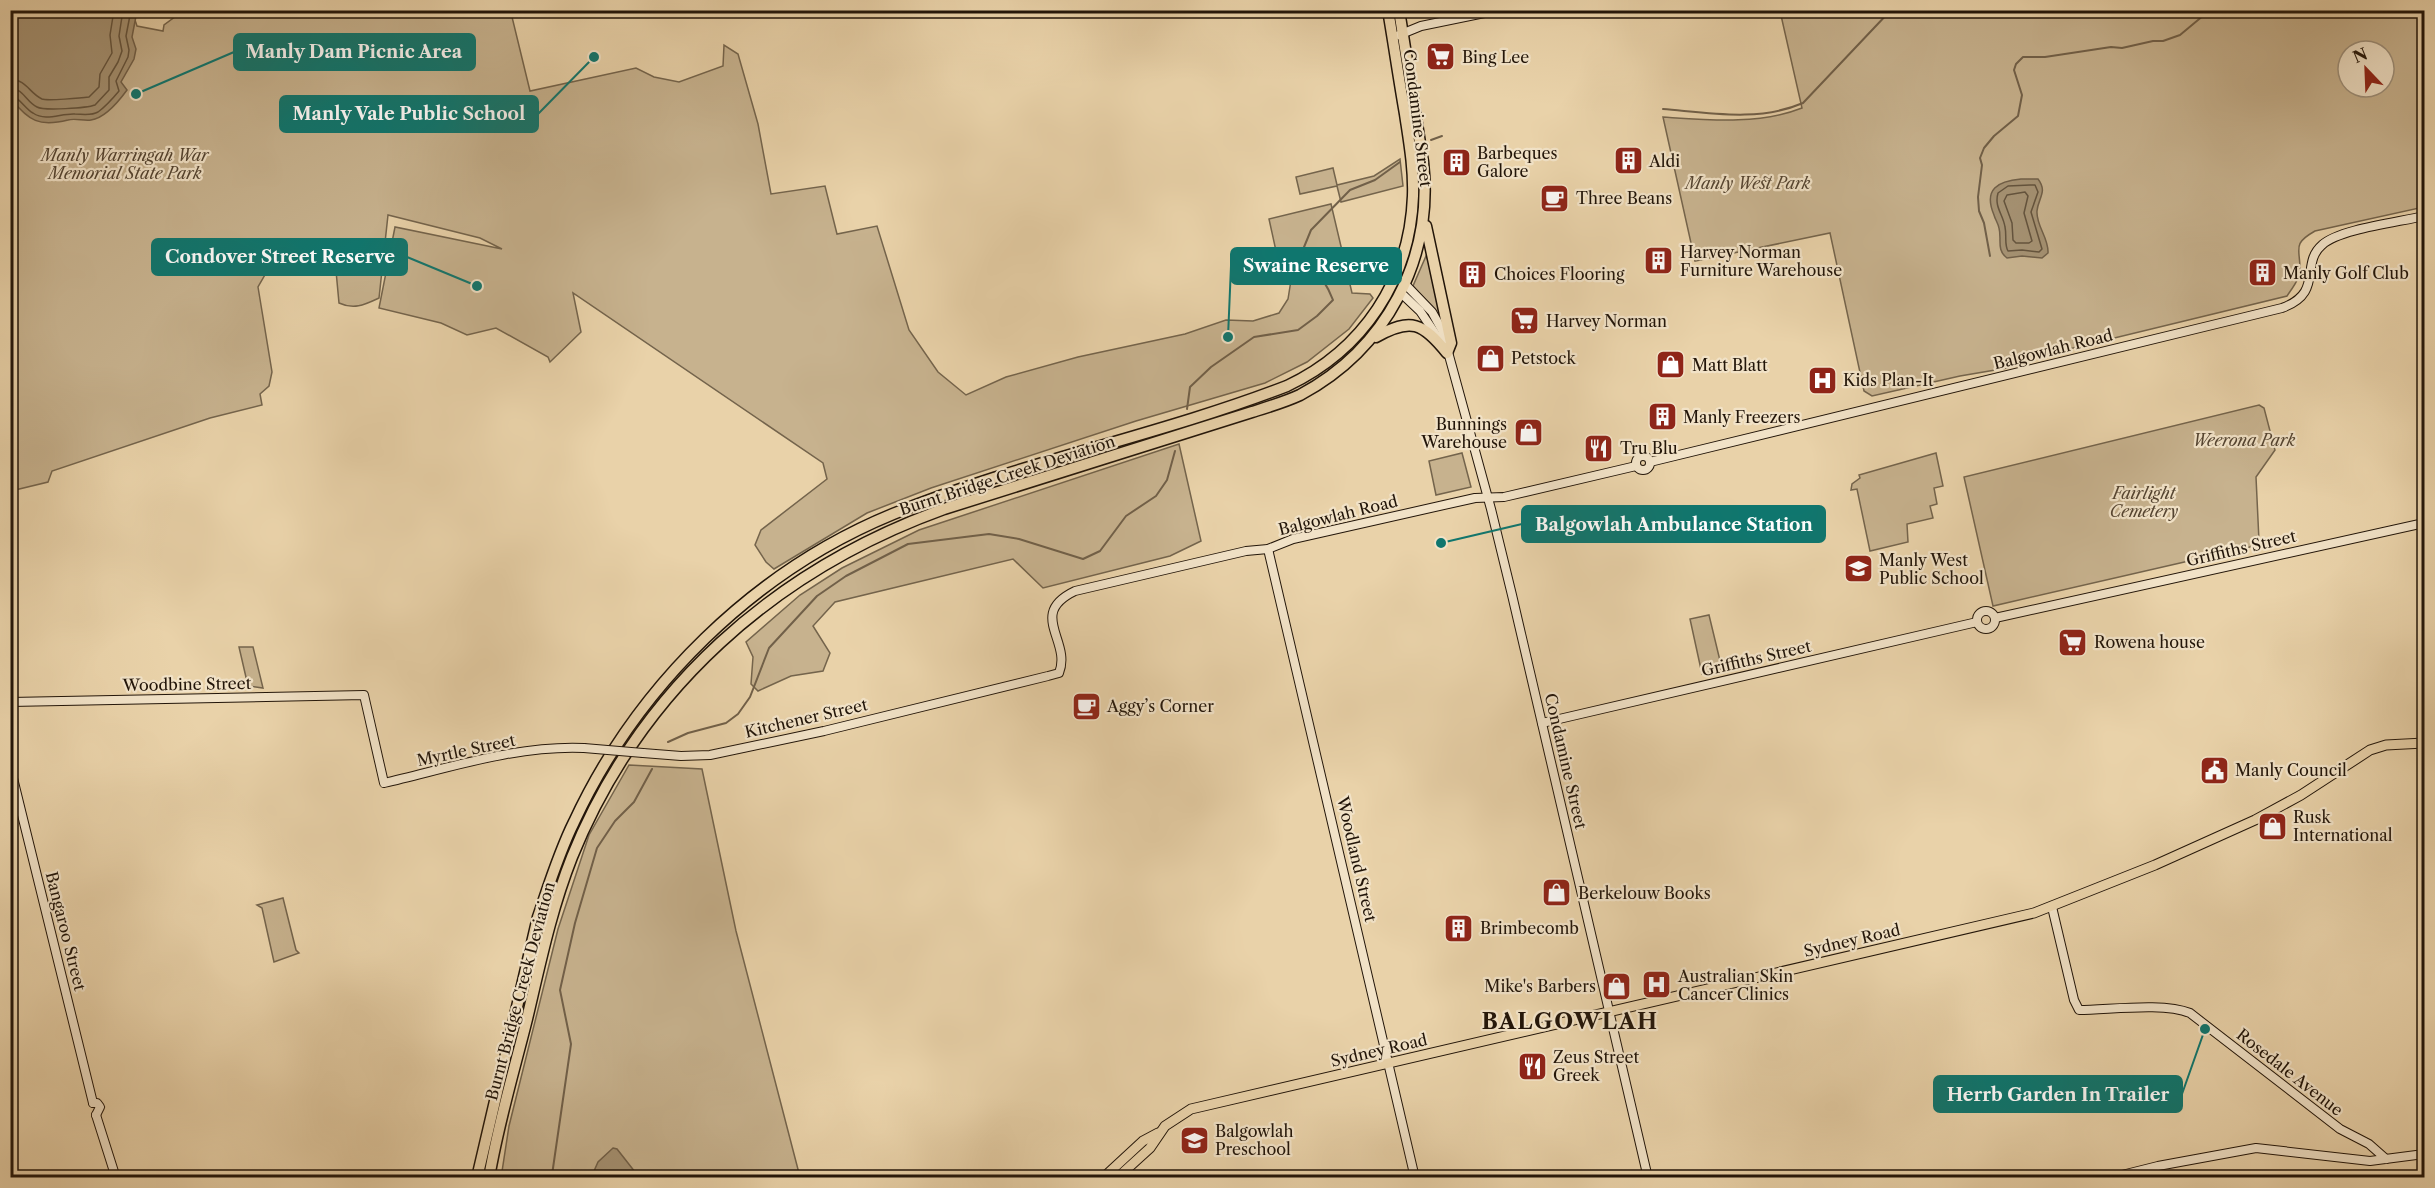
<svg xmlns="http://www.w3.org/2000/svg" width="2435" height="1188" viewBox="0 0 2435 1188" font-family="'Libre Caslon Text',serif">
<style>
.green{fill:#c7b28e;stroke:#74644c;stroke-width:1.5;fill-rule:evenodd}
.water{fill:#a59273;stroke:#716049;stroke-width:1.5}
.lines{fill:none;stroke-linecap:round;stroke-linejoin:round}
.shore{stroke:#64543e;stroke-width:1.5}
.stream{stroke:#716049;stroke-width:2}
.secondary-casing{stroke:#221509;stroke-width:10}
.primary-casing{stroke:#221509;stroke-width:11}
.highway-casing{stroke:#221509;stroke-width:13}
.secondary{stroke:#f1e2c7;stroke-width:8}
.primary{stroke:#e9d2a9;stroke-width:9}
.highway{stroke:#e9d2a9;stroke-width:10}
.secondary-bridge-casing{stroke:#221509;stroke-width:10;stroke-linecap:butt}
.secondary-bridge{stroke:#f1e2c7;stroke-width:8}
.labels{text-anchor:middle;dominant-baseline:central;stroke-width:4.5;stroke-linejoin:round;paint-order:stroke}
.poi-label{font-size:16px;fill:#221509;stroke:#f1e2c7;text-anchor:start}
.street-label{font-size:16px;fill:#221509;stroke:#f1e2c7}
.park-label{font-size:16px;font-style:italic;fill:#544431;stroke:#f1e2c7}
.district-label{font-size:22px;font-weight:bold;letter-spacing:1.5px;fill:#221509;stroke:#f1e2c7}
.leader{fill:none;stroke:#0f766e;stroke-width:2}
.callout-dot{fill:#0f766e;stroke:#f1e2c7;stroke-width:2}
.callout{fill:#0f766e;stroke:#0f766e;stroke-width:2}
.callout-label{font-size:18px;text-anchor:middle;font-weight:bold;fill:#fff}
</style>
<rect width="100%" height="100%" fill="#e9d2a9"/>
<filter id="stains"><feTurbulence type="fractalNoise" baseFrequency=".00333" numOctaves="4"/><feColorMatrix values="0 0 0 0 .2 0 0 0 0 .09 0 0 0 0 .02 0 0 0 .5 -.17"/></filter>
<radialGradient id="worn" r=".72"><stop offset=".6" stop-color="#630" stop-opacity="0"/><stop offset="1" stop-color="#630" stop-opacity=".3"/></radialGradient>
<!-- green -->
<g class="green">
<path d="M 10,11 L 132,11 L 137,26 L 163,31 L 164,25 L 183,11 L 513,11 L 512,17 L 530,91 L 636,68 L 654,77 L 679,82 L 723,66 L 724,45 L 738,54 L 758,124 L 771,194 L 825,186 L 837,234 L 877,226 L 909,330 L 938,372 L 966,395 L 1006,377 L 1078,357 L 1185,334 L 1226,320 L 1253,321 L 1279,313 L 1288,299 L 1292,274 L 1276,251 L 1269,219 L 1331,204 L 1352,293 L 1370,294 L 1373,298 L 1349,329 L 1307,362 L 1265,383 L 1136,421 L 931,488 L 867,513 L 774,569 L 766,562 L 755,545 L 761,530 L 827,479 L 823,463 L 573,293 L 581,332 L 550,362 L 548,357 L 496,328 L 467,335 L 441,323 L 379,308 L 395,227 L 502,249 L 480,238 L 388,215 L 379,298 C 364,305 354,310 339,303 L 335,260 L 273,261 L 258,287 L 272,372 L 269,386 L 260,394 L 262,405 L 210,418 L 52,471 L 48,482 L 11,491 Z"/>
<path d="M 1780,11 L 2424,11 L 2424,207 L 2315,231 C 2292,244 2300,248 2300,269 C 2299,280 2293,287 2287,296 L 2020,361 L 2007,368 L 1960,376 L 1872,396 L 1864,391 L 1830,233 L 1695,261 L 1663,117 C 1708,120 1759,125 1802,108 ZM 2348,51 L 2384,51 L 2384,87 L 2348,87 Z"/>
<path d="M 1400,159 L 1403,186 L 1341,202 L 1337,186 L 1300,194 L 1296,177 L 1333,168 L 1337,185 L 1374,176 Z"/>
<path d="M 1426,256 L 1430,264 L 1442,317 L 1438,317 L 1413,286 Z"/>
<path d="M 2259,405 L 2264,408 L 2275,450 L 2256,477 L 2259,541 L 2254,546 L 1993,606 L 1964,477 Z"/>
<path d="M 1179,444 L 1201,541 L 1170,556 L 1043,588 L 1013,559 L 835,602 L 813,626 L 830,653 L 823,671 L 791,676 L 758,691 L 751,684 L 753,657 L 746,642 L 800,595 L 842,568 L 919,530 Z"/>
<path d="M 1462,453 L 1471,487 L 1436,495 L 1429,461 Z"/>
<path d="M 1936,453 L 1943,486 L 1934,488 L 1937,504 L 1930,506 L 1933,518 L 1907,524 L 1908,542 L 1870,551 L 1857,489 L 1851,490 L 1852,484 L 1860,478 L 1859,475 Z"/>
<path d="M 1709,615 L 1722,669 L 1702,674 L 1690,619 Z"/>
<path d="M 239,647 L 253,647 L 263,688 L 248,686 Z"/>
<path d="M 629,765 L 702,769 L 736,931 L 800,1177 L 501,1178 L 509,1126 L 558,929 L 589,835 Z"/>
<path d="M 283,898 L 296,950 L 299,953 L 274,962 L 262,908 L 257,905 Z"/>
</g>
<!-- water -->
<g class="water">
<path d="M 10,11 L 137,11 L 132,37 L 136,49 L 134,59 L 121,82 L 127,90 C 119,101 105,118 91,120 C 83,121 75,118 68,120 C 39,127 29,121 11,99 Z"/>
<path d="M 2021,179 L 2038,179 C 2048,192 2038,198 2037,211 C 2036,226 2049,238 2048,253 L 2042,258 L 2022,256 L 2007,258 C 1996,250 2002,239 1999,228 C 1998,223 1995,219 1994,215 C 1983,189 1998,181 2021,179 Z"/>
<path d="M 613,1148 L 617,1149 L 639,1177 L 596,1177 L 594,1171 L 598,1162 Z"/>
</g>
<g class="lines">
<!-- shore -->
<g class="shore">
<path d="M 10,79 C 27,80 29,93 42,99 C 47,101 82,98 89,97 L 99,87 L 100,74 L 112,53 L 110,35 L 114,10"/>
<path d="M 10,88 C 24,89 26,102 37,107 C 44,111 87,108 95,105 L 109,90 L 109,77 L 118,62 L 122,51 L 119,36 L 123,10"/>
<path d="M 10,96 C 20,97 24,108 33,113 C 46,122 61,113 75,114 C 82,114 91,116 98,112 C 105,107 114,97 119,91 L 116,81 L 128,57 L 129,50 L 126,36 L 131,10"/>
<path d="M 2030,185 L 2035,185 L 2038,192 L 2031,212 L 2042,249 L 2039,252 L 2022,250 L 2008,251 C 2004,244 2007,236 2005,227 C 2003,214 1994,207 1998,193 L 2008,186 Z"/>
<path d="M 2025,192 L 2028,196 L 2024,213 L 2032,241 L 2029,243 L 2016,243 L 2013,240 L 2012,223 L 2004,201 L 2007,195 Z"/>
</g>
<!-- stream -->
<g class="stream">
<path d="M 1663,109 C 1710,113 1759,122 1803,103 L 1891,10"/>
<path d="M 1431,140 L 1442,136"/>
<path d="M 1990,256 L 1984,223 L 1979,211 L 1978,197 L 1982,165 L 1980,158 L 1984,148 L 1994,136 L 2018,116 L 2022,95 L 2014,70 L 2016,64 L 2023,57 L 2045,57 L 2111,47 L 2122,48 L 2153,41 L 2163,41 L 2180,35 L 2210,10"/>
<path d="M 1187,409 L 1190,387 L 1211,367 L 1254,337 L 1298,330 L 1317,316 L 1333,300 C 1326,281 1314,268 1302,252 L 1311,230 L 1350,190 L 1375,180 L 1400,162"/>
<path d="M 668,742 L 688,733 L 726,723 L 738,714 L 750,697 L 769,648 L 817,596 L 846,576 L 908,544 L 989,534 L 1019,539 L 1083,559 L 1100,551 L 1126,516 L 1156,496 L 1167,480 L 1175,451"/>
<path d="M 548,1178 L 552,1175 L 571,1044 L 560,990 L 575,923 L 597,848 L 615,821 L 634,802 L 652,769"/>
</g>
<defs>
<g id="secondary">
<path d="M 1528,10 L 1534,10"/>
<path d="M 1399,35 L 1421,26 L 1499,10"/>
<path d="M 1405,284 L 1432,312 L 1442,330 L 1491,509 L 1512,595 L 1648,1178"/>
<path d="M 1401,293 L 1420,311 L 1441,342"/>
<circle cx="1643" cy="463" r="7"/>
<path d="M 1650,462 L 2282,308 C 2324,293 2300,264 2322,245 C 2339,229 2400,222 2424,216"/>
<path d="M 1268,549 L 1415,1178"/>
<circle cx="1986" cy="620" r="9"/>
<path d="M 1995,618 L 2424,523"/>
<path d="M 10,702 L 364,695 L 384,783 C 449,768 517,745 584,748"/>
<path d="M 1542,723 L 1977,622"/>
<path d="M 643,753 L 681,756 L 710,755 L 824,731 L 1048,676 L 1059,673 C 1072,641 1027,614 1075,591 L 1246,551 L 1268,549 L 1293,539 L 1475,498 L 1504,497 L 1636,466"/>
<path d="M 10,766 L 93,1103"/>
<path d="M 2052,907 L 2074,1000 L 2079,1010 C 2109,1010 2163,1002 2190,1013 L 2340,1129 L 2369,1144 L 2386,1159"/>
<path d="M 93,1103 L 97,1103 L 100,1107 L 96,1115"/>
<path d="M 96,1115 L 116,1178"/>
<path d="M 2110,1178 L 2158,1166 L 2256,1148 L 2370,1161 L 2424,1154"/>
</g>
<g id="primary">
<path d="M 1103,1178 L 1143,1141 L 1158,1133"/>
<path d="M 1117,1178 L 1150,1148 L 1165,1126 L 1191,1109 L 2034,913 L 2155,865 L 2255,820 L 2301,795 L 2370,750 L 2386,745 L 2424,743"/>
</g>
<g id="highway">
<path d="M 1376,337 C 1411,317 1423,323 1447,353 L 1451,343 L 1426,226"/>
<path d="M 477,1178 L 538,917 C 549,885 559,852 574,822 C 637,686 754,571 893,514 C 1021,462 1158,436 1287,386 C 1363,350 1410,280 1413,196 C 1414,168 1409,141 1405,114 C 1399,80 1394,45 1388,10"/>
<path d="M 489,1178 C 498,1124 514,1071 527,1019 C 540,964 551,910 572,857 C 640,689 775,570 944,509 L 1252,412 C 1268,407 1285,402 1300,395 C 1386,349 1434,259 1423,162 L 1399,10"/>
</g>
</defs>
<!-- secondary casing -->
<use href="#secondary" class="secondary-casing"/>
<!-- primary casing -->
<use href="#primary" class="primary-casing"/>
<!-- highway casing -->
<use href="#highway" class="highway-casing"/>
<!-- secondary -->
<use href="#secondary" class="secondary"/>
<!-- primary -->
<use href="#primary" class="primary"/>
<!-- highway -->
<use href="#highway" class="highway"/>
<defs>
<path id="secondary-bridge" d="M 584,748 L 643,753"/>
</defs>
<!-- secondary-bridge casing -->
<use href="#secondary-bridge" class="secondary-bridge-casing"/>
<!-- secondary-bridge -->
<use href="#secondary-bridge" class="secondary-bridge"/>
</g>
<!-- icons -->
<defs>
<symbol id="supermarket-square" viewBox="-11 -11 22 22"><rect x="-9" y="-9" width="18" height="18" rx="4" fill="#8f2418" stroke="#f1e2c7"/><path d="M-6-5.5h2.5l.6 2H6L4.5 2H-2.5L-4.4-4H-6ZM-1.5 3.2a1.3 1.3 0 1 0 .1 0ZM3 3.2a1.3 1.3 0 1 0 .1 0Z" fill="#fff"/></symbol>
<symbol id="building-square" viewBox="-11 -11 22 22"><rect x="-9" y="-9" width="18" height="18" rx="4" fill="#8f2418" stroke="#f1e2c7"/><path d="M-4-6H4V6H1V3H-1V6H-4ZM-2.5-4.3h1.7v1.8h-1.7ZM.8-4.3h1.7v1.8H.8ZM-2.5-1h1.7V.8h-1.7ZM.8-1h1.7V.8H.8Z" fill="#fff"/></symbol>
<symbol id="cafe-square" viewBox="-11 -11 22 22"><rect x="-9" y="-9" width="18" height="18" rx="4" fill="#8f2418" stroke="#f1e2c7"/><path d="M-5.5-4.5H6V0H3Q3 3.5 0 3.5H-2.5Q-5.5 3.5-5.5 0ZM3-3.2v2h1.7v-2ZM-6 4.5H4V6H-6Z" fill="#fff"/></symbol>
<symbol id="shop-square" viewBox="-11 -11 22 22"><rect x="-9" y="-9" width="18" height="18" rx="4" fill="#8f2418" stroke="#f1e2c7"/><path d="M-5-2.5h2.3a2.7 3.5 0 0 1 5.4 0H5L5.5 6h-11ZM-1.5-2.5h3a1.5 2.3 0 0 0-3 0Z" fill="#fff"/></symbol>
<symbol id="hospital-square" viewBox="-11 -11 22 22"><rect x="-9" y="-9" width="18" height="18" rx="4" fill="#8f2418" stroke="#f1e2c7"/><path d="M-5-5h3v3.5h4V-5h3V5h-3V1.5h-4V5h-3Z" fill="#fff"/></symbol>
<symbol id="restaurant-square" viewBox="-11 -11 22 22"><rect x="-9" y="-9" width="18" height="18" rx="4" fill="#8f2418" stroke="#f1e2c7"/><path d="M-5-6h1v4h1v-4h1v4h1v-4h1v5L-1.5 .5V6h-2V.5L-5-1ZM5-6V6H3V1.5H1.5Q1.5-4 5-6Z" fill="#fff"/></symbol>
<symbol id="school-square" viewBox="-11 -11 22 22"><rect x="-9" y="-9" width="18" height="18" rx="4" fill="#8f2418" stroke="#f1e2c7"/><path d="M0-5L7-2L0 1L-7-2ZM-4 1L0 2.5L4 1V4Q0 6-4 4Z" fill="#fff"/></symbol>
<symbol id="civic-square" viewBox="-11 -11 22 22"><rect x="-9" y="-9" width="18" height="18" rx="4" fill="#8f2418" stroke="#f1e2c7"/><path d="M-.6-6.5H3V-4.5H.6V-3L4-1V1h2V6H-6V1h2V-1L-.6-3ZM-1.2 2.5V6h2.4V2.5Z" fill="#fff"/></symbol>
</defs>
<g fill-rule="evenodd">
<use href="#supermarket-square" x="1424" y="40" width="33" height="33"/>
<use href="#building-square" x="1612" y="144" width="33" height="33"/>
<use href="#building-square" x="1440" y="146" width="33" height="33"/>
<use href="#cafe-square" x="1538" y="182" width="33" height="33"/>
<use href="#building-square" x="1642" y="244" width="33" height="33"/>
<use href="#building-square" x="2246" y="256" width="33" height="33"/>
<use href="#building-square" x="1456" y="258" width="33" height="33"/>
<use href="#supermarket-square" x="1508" y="304" width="33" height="33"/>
<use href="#shop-square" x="1474" y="342" width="33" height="33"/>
<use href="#shop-square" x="1654" y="348" width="33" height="33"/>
<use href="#hospital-square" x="1806" y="364" width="33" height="33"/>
<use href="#building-square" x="1646" y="400" width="33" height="33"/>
<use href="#shop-square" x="1512" y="416" width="33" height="33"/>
<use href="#restaurant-square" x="1582" y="432" width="33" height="33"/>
<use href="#school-square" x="1842" y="552" width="33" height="33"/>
<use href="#supermarket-square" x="2056" y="626" width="33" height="33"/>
<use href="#cafe-square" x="1070" y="690" width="33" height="33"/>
<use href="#civic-square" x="2198" y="754" width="33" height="33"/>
<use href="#shop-square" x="2256" y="810" width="33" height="33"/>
<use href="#shop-square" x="1540" y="876" width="33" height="33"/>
<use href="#building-square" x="1442" y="912" width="33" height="33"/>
<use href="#hospital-square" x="1640" y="968" width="33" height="33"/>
<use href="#shop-square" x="1600" y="970" width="33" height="33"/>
<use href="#restaurant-square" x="1516" y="1050" width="33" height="33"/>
<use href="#school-square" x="1178" y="1124" width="33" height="33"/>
</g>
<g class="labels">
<!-- poi labels -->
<g class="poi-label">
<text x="1462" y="57">Bing Lee</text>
<text x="1477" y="153">Barbeques<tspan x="1477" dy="18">Galore</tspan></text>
<text x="1649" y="161">Aldi</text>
<text x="1576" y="198">Three Beans</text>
<text x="1680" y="252">Harvey Norman<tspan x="1680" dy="18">Furniture Warehouse</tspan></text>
<text x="2283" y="273">Manly Golf Club</text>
<text x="1494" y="274">Choices Flooring</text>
<text x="1546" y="321">Harvey Norman</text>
<text x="1511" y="358">Petstock</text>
<text x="1692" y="365">Matt Blatt</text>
<text x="1843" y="380">Kids Plan-It</text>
<text x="1683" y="417">Manly Freezers</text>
<text x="1507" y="424" text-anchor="end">Bunnings<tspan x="1507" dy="18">Warehouse</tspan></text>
<text x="1620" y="448">Tru Blu</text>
<text x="1879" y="560">Manly West<tspan x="1879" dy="18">Public School</tspan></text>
<text x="2094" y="642">Rowena house</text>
<text x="1107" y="706">Aggy’s Corner</text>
<text x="2235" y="770">Manly Council</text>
<text x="2293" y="817">Rusk<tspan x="2293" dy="18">International</tspan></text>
<text x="1578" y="893">Berkelouw Books</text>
<text x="1480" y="928">Brimbecomb</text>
<text x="1678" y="976">Australian Skin<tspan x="1678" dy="18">Cancer Clinics</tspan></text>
<text x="1596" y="986" text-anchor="end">Mike's Barbers</text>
<text x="1553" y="1057">Zeus Street<tspan x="1553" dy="18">Greek</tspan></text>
<text x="1215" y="1131">Balgowlah<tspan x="1215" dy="18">Preschool</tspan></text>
</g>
<!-- street labels -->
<g class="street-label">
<text transform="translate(1418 118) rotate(83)">Condamine Street</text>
<text transform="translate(2053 349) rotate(-14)">Balgowlah Road</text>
<text transform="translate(1007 475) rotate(-18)">Burnt Bridge Creek Deviation</text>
<text transform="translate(1338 515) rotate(-14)">Balgowlah Road</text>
<text transform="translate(2241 548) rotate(-13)">Griffiths Street</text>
<text transform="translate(1756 658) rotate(-13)">Griffiths Street</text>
<text transform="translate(187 684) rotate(-1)">Woodbine Street</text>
<text transform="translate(806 718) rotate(-13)">Kitchener Street</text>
<text transform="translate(466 750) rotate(-12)">Myrtle Street</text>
<text transform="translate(1566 761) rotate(77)">Condamine Street</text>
<text transform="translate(1357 859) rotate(77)">Woodland Street</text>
<text transform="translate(66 931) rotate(76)">Bangaroo Street</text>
<text transform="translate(1852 940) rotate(-13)">Sydney Road</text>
<text transform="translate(520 991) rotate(-75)">Burnt Bridge Creek Deviation</text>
<text transform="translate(1379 1050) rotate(-13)">Sydney Road</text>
<text transform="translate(2290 1072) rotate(38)">Rosedale Avenue</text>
</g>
<!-- park labels -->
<g class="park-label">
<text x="125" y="155">Manly Warringah War<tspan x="125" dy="18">Memorial State Park</tspan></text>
<text x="1748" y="183">Manly West Park</text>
<text x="2244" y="440">Weerona Park</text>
<text x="2144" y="493">Fairlight<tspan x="2144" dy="18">Cemetery</tspan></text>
</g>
<!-- district labels -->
<g class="district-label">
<text x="1570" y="1021">BALGOWLAH</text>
</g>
</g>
<!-- callouts -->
<path class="leader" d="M136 94L234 52M594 57L538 114M477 286L407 257M1228 337L1231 266M1441 543L1522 524M2205 1029L2182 1094"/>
<g class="callout-dot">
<circle cx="136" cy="94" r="6"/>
<circle cx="594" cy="57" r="6"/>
<circle cx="477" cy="286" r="6"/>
<circle cx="1228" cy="337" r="6"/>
<circle cx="1441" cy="543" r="6"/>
<circle cx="2205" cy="1029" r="6"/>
</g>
<g class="callout">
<rect x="234" y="34" width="241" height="36" rx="6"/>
<rect x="280" y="96" width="258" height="36" rx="6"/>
<rect x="152" y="239" width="255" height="36" rx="6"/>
<rect x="1231" y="248" width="170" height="36" rx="6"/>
<rect x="1522" y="506" width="303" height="36" rx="6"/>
<rect x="1934" y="1076" width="248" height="36" rx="6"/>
</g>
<g class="callout-label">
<text x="354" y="58">Manly Dam Picnic Area</text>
<text x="409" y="120">Manly Vale Public School</text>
<text x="280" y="263">Condover Street Reserve</text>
<text x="1316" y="272">Swaine Reserve</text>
<text x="1674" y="531">Balgowlah Ambulance Station</text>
<text x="2058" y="1101">Herrb Garden In Trailer</text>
</g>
<!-- margin -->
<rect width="2435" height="1188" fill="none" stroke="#e9d2a9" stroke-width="36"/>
<rect x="12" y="12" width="2411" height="1164" fill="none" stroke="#221509" stroke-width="3"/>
<rect x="18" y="18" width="2399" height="1152" fill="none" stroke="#221509" stroke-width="1.5"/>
<!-- north arrow -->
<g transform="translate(2366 69) rotate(337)"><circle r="28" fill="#f1e2c7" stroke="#9e907b" stroke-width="1.5"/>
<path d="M0-4.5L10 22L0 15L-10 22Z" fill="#8f2418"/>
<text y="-9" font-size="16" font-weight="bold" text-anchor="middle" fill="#221509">N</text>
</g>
<rect width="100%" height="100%" filter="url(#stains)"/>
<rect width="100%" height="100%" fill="url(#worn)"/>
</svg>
